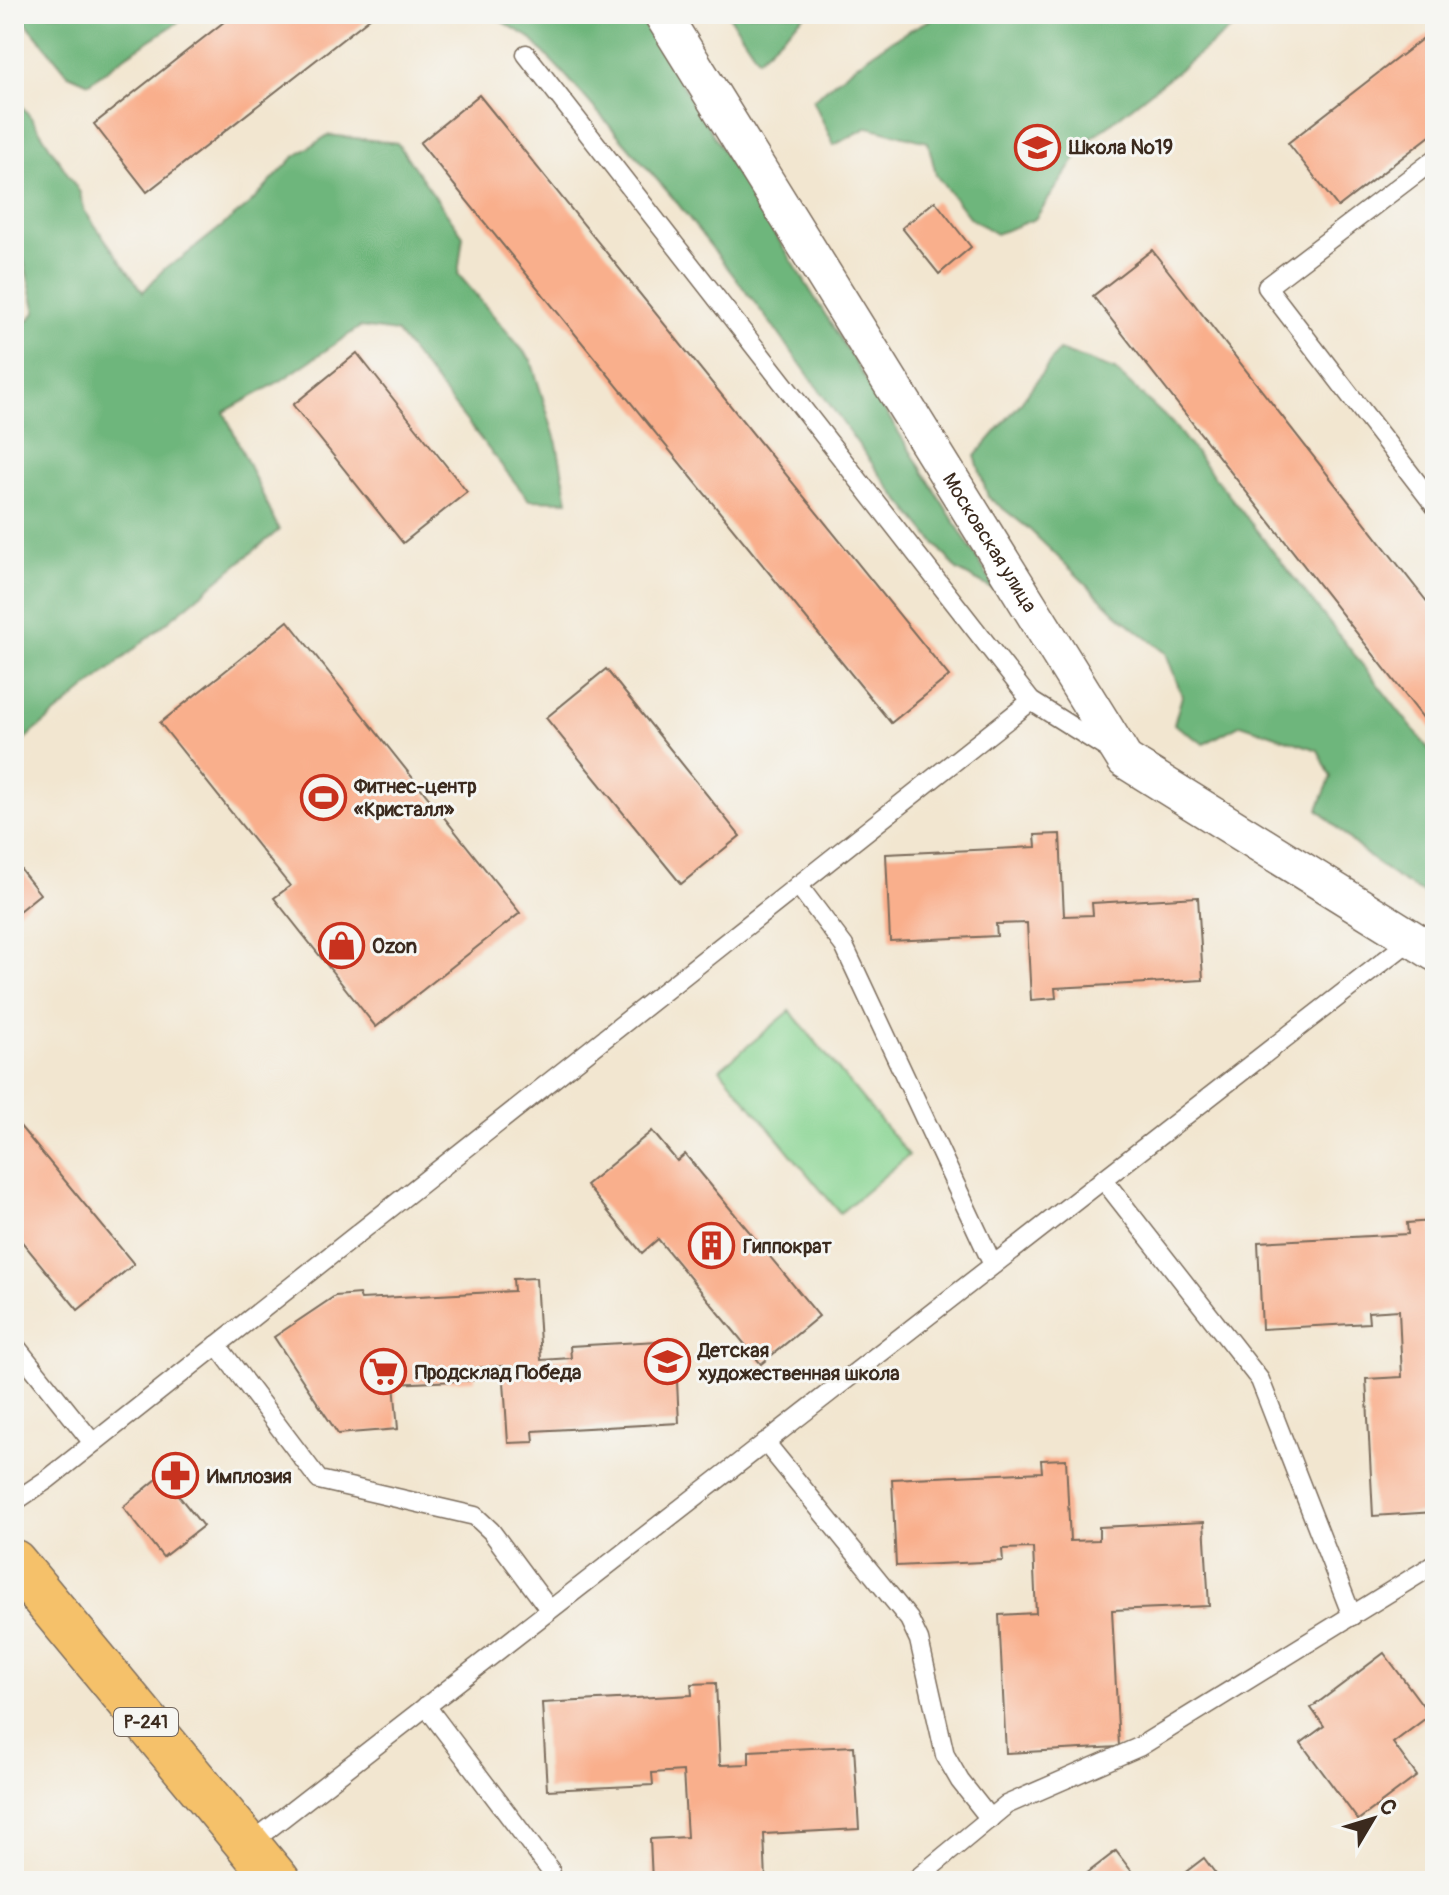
<svg xmlns="http://www.w3.org/2000/svg" width="1449" height="1895" viewBox="0 0 1449 1895" font-family="Pangolin,sans-serif">
<style>
.green{fill:#88d492;stroke:#627f58;stroke-width:2}
.forest{fill:#6eb67c;stroke:#54704d;stroke-width:2}
.building{fill:#f9af8c}
.lines{fill:none;stroke-linecap:round;stroke-linejoin:round}
.service-casing{stroke:#7b6c5c;stroke-width:21}
.minor-casing{stroke:#7b6c5c;stroke-width:39}
.trunk-casing{stroke:#7b6c5c;stroke-width:47}
.service{stroke:#fff;stroke-width:18}
.minor{stroke:#fff;stroke-width:36}
.trunk{stroke:#f5c16b;stroke-width:44}
.labels{text-anchor:middle;dominant-baseline:central;stroke-width:6;stroke-linejoin:round;paint-order:stroke}
.shield{fill:#f6f6f2;stroke:#73675e;stroke-width:2}
.shield-label{font-size:18px;font-weight:bold;fill:#3b2a1e}
.poi-label{font-size:20px;font-weight:bold;fill:#3b2a1e;stroke:#f6f6f2;text-anchor:start}
.street-label{font-size:20px;fill:#3b2a1e;stroke:#f6f6f2}
</style>
<rect width="100%" height="100%" fill="#f6f6f2"/>
<filter id="ink" filterUnits="userSpaceOnUse"><feTurbulence type="fractalNoise" baseFrequency=".0125" numOctaves="2"/><feDisplacementMap in="SourceGraphic" scale="16" xChannelSelector="R" yChannelSelector="G"/><feConvolveMatrix kernelMatrix="1 2 1 2 8 2 1 2 1" color-interpolation-filters="sRGB"/></filter>
<filter id="wash" filterUnits="userSpaceOnUse"><feTurbulence type="fractalNoise" baseFrequency=".006" numOctaves="4" result="noise"/><feDisplacementMap in="SourceGraphic" scale="32" xChannelSelector="R" yChannelSelector="G"/><feGaussianBlur stdDeviation="1.8" result="paint"/><feColorMatrix in="noise" values="0 0 0 0 0 0 0 0 0 0 0 0 0 0 0 0 0 1.4 0 .05"/><feComposite in="paint" operator="in"/></filter>
<g filter="url(#wash)">
<rect width="100%" height="100%" fill="#f2e6d0"/>
<!-- green -->
<path class="green" d="M 790,1011 L 909,1155 L 840,1213 L 720,1069 Z"/>
<!-- forest -->
<g class="forest">
<path d="M 19,14 L 191,14 L 127,55 L 89,83 L 68,74 Z"/>
<path d="M 488,14 L 638,14 L 998,592 L 957,570 L 889,487 L 776,330 L 674,199 L 568,78 L 529,37 Z"/>
<path d="M 728,14 L 806,14 L 758,59 Z"/>
<path d="M 944,14 L 1250,14 L 1088,141 L 1035,219 L 996,234 L 970,218 L 936,175 L 928,142 L 868,127 L 834,145 L 813,100 C 854,65 894,34 944,14 Z"/>
<path d="M 14,96 L 32,119 L 80,193 L 84,210 L 143,292 L 164,269 L 182,258 L 251,203 L 293,158 L 328,135 L 397,143 L 463,236 L 458,274 L 531,360 L 557,444 L 568,501 L 529,500 L 396,332 L 360,327 L 282,380 L 224,412 L 279,530 L 14,748 L 14,335 L 36,312 L 22,253 L 14,242 Z"/>
<path d="M 1059,350 L 1115,370 L 1172,423 L 1435,757 L 1435,898 C 1391,881 1351,842 1318,809 L 1331,777 L 1318,750 L 1241,724 L 1204,744 L 1174,724 L 1182,696 L 1166,653 L 1118,615 L 1028,528 L 988,497 L 975,456 L 1019,405 Z"/>
</g>
<g id="blocks">
<!-- building -->
<g class="building">
<path d="M 234,14 L 375,14 L 147,192 L 94,124 Z"/>
<path d="M 1435,29 L 1435,132 L 1338,207 L 1288,143 Z"/>
<path d="M 479,95 L 949,676 L 891,723 L 420,143 Z"/>
<path d="M 935,201 L 971,247 L 939,274 L 902,228 Z"/>
<path d="M 1152,250 L 1435,612 L 1435,733 L 1093,296 Z"/>
<path d="M 357,353 L 467,492 L 403,543 L 293,405 Z"/>
<path d="M 288,621 L 520,913 L 376,1027 L 274,898 L 290,886 L 160,723 Z"/>
<path d="M 606,669 L 740,836 L 681,884 L 546,718 Z"/>
<path d="M 1060,834 L 1064,916 L 1093,915 L 1092,903 L 1198,897 L 1203,980 L 1055,988 L 1056,998 L 1031,1000 L 1027,923 L 996,924 L 997,936 L 890,941 L 886,854 L 1036,847 L 1035,835 Z"/>
<path d="M 14,861 L 40,894 L 14,915 Z"/>
<path d="M 14,1119 L 134,1264 L 78,1310 L 14,1232 Z"/>
<path d="M 652,1131 L 677,1161 L 685,1154 L 819,1316 L 761,1364 L 658,1239 L 642,1253 L 586,1185 Z"/>
<path d="M 1432,1221 L 1435,1280 L 1435,1512 L 1373,1516 L 1366,1379 L 1402,1377 L 1399,1310 L 1368,1312 L 1369,1323 L 1262,1329 L 1258,1242 L 1408,1234 L 1407,1223 Z"/>
<path d="M 536,1278 L 541,1360 L 571,1358 L 570,1346 L 675,1340 L 679,1423 L 533,1431 L 534,1442 L 508,1443 L 503,1366 L 475,1368 L 475,1380 L 394,1384 L 398,1429 L 338,1434 L 274,1337 L 335,1296 L 359,1294 L 361,1299 L 514,1291 L 513,1279 Z"/>
<path d="M 1066,1459 L 1070,1541 L 1099,1540 L 1099,1527 L 1204,1522 L 1209,1606 L 1112,1610 L 1119,1747 L 1006,1753 L 999,1615 L 1036,1613 L 1033,1548 L 1002,1549 L 1003,1561 L 896,1566 L 892,1479 L 1042,1472 L 1041,1460 Z"/>
<path d="M 162,1475 L 203,1526 L 163,1557 L 123,1507 Z"/>
<path d="M 1384,1653 L 1430,1715 L 1393,1743 L 1417,1776 L 1358,1820 L 1301,1743 L 1324,1726 L 1311,1708 Z"/>
<path d="M 716,1683 L 720,1765 L 749,1764 L 749,1751 L 854,1746 L 859,1829 L 764,1834 L 766,1881 L 652,1881 L 650,1839 L 687,1837 L 683,1771 L 652,1773 L 653,1785 L 547,1790 L 542,1703 L 692,1695 L 691,1684 Z"/>
<path d="M 1116,1851 L 1139,1881 L 1077,1881 Z"/>
<path d="M 1204,1858 L 1221,1881 L 1174,1881 Z"/>
</g>
</g>
</g>
<g filter="url(#ink)">
<use href="#blocks" fill-opacity="0" stroke="#7b6c5c" stroke-width="2"/>
<g class="lines">
<defs>
<g id="service">
<path d="M 526,54 L 1031,701 L 1109,750"/>
<path d="M 1435,159 L 1267,287 L 1435,506"/>
<path d="M 798,885 L 844,946 L 993,1265"/>
<path d="M 1103,1179 L 1260,1380 L 1352,1616"/>
<path d="M 14,1344 L 93,1443"/>
<path d="M 217,1345 L 319,1480 L 475,1516 L 491,1531 L 549,1609"/>
<path d="M 765,1442 L 909,1619 L 919,1640 L 945,1755 L 960,1781 L 990,1819"/>
<path d="M 14,1502 L 48,1479 L 1031,701"/>
<path d="M 426,1706 L 550,1870 L 553,1881"/>
<path d="M 248,1845 L 1411,940"/>
<path d="M 914,1881 L 1006,1805 L 1139,1747 L 1435,1564"/>
</g>
<g id="minor">
<path id="s1" d="M 662,14 L 1125,760 L 1435,953"/>
</g>
<path id="trunk" d="M 14,1562 L 278,1881"/>
</defs>
<!-- service casing -->
<use href="#service" class="service-casing"/>
<!-- minor casing -->
<use href="#minor" class="minor-casing"/>
<!-- trunk casing -->
<use href="#trunk" class="trunk-casing"/>
<!-- service -->
<use href="#service" class="service"/>
<!-- minor -->
<use href="#minor" class="minor"/>
<!-- trunk -->
<use href="#trunk" class="trunk"/>
</g>
</g>
<!-- icons -->
<defs>
<symbol id="school-ring" viewBox="-11 -11 22 22"><circle r="9.5" fill="#f6f6f2" stroke="#c8321e" stroke-width="1.5"/><path d="M0-5L7-2L0 1L-7-2ZM-4 1L0 2.5L4 1V4Q0 6-4 4Z" fill="#c8321e"/></symbol>
<symbol id="stadium-ring" viewBox="-11 -11 22 22"><circle r="9.5" fill="#f6f6f2" stroke="#c8321e" stroke-width="1.5"/><path d="M0-5a6.5 5 0 1 0 0 10a6.5 5 0 1 0 0-10ZM-3.5-1.8h7v3.6h-7Z" fill="#c8321e"/></symbol>
<symbol id="shop-ring" viewBox="-11 -11 22 22"><circle r="9.5" fill="#f6f6f2" stroke="#c8321e" stroke-width="1.5"/><path d="M-5-2.5h2.3a2.7 3.5 0 0 1 5.4 0H5L5.5 6h-11ZM-1.5-2.5h3a1.5 2.3 0 0 0-3 0Z" fill="#c8321e"/></symbol>
<symbol id="building-ring" viewBox="-11 -11 22 22"><circle r="9.5" fill="#f6f6f2" stroke="#c8321e" stroke-width="1.5"/><path d="M-4-6H4V6H1V3H-1V6H-4ZM-2.5-4.3h1.7v1.8h-1.7ZM.8-4.3h1.7v1.8H.8ZM-2.5-1h1.7V.8h-1.7ZM.8-1h1.7V.8H.8Z" fill="#c8321e"/></symbol>
<symbol id="supermarket-ring" viewBox="-11 -11 22 22"><circle r="9.5" fill="#f6f6f2" stroke="#c8321e" stroke-width="1.5"/><path d="M-6-5.5h2.5l.6 2H6L4.5 2H-2.5L-4.4-4H-6ZM-1.5 3.2a1.3 1.3 0 1 0 .1 0ZM3 3.2a1.3 1.3 0 1 0 .1 0Z" fill="#c8321e"/></symbol>
<symbol id="pharmacy-ring" viewBox="-11 -11 22 22"><circle r="9.5" fill="#f6f6f2" stroke="#c8321e" stroke-width="1.5"/><path d="M-2-6h4v4h4v4h-4v4h-4v-4h-4v-4h4Z" fill="#c8321e"/></symbol>
</defs>
<g fill-rule="evenodd">
<use href="#school-ring" x="1012" y="122" width="51" height="51"/>
<use href="#stadium-ring" x="298" y="772" width="51" height="51"/>
<use href="#shop-ring" x="316" y="920" width="51" height="51"/>
<use href="#building-ring" x="686" y="1220" width="51" height="51"/>
<use href="#school-ring" x="642" y="1336" width="51" height="51"/>
<use href="#supermarket-ring" x="358" y="1346" width="51" height="51"/>
<use href="#pharmacy-ring" x="150" y="1450" width="51" height="51"/>
</g>
<g class="labels">
<!-- shield labels -->
<rect class="shield" x="114" y="1708" width="64" height="28" rx="6"/>
<g class="shield-label">
<text x="146" y="1722">Р-241</text>
</g>
<!-- poi labels -->
<g class="poi-label">
<text x="1069" y="147">Школа №19</text>
<text x="354" y="786">Фитнес-центр<tspan x="354" dy="23">«Кристалл»</tspan></text>
<text x="372" y="946">Ozon</text>
<text x="743" y="1246">Гиппократ</text>
<text x="698" y="1350">Детская<tspan x="698" dy="23">художественная школа</tspan></text>
<text x="415" y="1372">Продсклад Победа</text>
<text x="207" y="1476">Имплозия</text>
</g>
<!-- street labels -->
<g class="street-label">
<text stroke="none"><textPath href="#s1" startOffset="622">Московская улица</textPath></text>
</g>
</g>
<!-- margin -->
<rect width="1449" height="1895" fill="none" stroke="#f6f6f2" stroke-width="48"/>
<!-- north arrow -->
<g transform="translate(1373 1819) rotate(52)" stroke="#f6f6f2" stroke-width="6" paint-order="stroke">
<path d="M0-6L14 30L0 20L-14 30Z" fill="#3b2a1e"/>
<text y="-12" font-size="22" font-weight="bold" text-anchor="middle" fill="#3b2a1e">С</text>
</g>
</svg>
